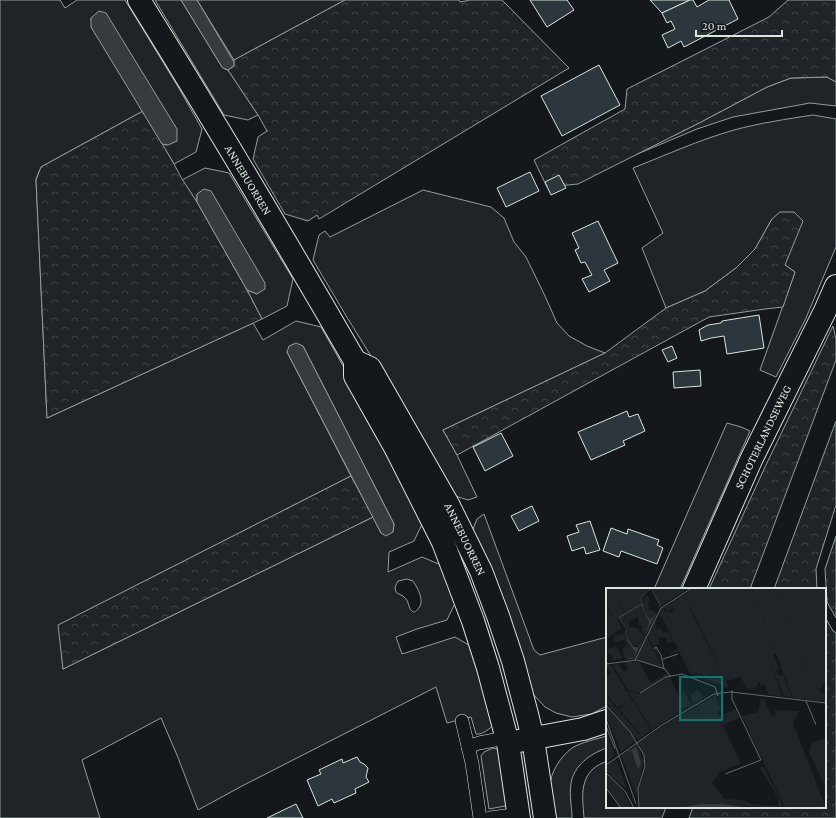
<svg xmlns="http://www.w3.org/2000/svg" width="836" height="818" viewBox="0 0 836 818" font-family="'Crimson Pro',serif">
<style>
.green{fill:#202428;stroke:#939e99;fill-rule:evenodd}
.forest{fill:url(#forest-crowns);stroke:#939e99}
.water{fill:#363b3e;stroke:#939e99}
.building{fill:#2c363c;stroke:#d8e6dc}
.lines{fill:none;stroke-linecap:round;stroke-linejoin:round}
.lane-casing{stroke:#d8e6dc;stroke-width:14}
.street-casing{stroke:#d8e6dc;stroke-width:24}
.primary-casing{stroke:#d8e6dc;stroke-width:24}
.lane{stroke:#14181c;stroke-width:13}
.street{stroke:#14181c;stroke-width:22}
.primary{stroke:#14181c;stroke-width:22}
.labels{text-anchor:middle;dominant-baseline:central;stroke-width:3;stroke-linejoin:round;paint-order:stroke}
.street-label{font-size:12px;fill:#d8e6dc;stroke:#14181c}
.inset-road{fill:none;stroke:#626a69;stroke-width:1}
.view{fill:#0f766e;fill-opacity:0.15;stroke:#0f766e;stroke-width:2}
.inset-edge{fill:none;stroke:#d8e6dc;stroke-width:2}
</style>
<defs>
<pattern id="forest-crowns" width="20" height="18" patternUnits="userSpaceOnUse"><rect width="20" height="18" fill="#202428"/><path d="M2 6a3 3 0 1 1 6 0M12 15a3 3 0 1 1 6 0" fill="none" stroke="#404447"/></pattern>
</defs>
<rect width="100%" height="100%" fill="#14181c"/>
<!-- green -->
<g class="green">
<path d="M 0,0 L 60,0 L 65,8 L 77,0 L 125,0 L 180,90 L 202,129 L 196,152 L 174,164 L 162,144 L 168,145 L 91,18 L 92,27 L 143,111 L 41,167 L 36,179 L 47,418 L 253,323 L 263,340 L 296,321 L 321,327 L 390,449 L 425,518 L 414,541 L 389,552 L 388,572 L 422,557 L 446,567 L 458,597 L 447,620 L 417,629 L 396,637 L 402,654 L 455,637 L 474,648 L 494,724 C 490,729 482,735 476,734 L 471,717 L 447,723 L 436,687 L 242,786 L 198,810 L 177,755 L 161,718 L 82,760 L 100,818 L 0,818 ZM 303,346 L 394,524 L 393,532 L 381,533 L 373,517 L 63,669 L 59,625 L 351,476 L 287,352 ZM 407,579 L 413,581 C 418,589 426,602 417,610 C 415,612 414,613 412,611 C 408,608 409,600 404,597 C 402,595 398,594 396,592 L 395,587 L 398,581 Z"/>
<path d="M 155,0 L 181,0 L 222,67 L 223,68 L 228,70 L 258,115 L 248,120 L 224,115 Z"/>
<path d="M 197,0 L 345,0 L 234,60 Z"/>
<path d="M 827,77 L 836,82 L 836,106 L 810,103 L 733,117 L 697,129 L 628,158 L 701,122 L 767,87 L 791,78 Z"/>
<path d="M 813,115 L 836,119 L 836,247 L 806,318 L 776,377 L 760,370 L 795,272 L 785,265 L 772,219 L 755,249 L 736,268 L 705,291 L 666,308 L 642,248 L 663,233 L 633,168 C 666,155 699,140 734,130 C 760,123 787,119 813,115 Z"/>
<path d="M 205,168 L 229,173 L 293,279 L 287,306 L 262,319 L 247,290 L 257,294 L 197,194 L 197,202 L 182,180 Z"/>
<path d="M 423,190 L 491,207 L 504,218 L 514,242 L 526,257 L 545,296 L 557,323 L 569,336 L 587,346 L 605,353 L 443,430 L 457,455 L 477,497 L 468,500 L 449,494 L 397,398 L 348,319 L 313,260 L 319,235 L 325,231 L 330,237 Z"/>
<path d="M 727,423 L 741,427 L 750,431 L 680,589 L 654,589 Z"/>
<path d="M 484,514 L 534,650 L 540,655 L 607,637 L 607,706 L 591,714 L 572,717 L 556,713 L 545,707 L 533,694 L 471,534 L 477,519 Z"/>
<path d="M 607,736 L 607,748 C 591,753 573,766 571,784 C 569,795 572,807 572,818 L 554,818 C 553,808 550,797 550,787 C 550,773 560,757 572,748 C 582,742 596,739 607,736 Z"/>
<path d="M 493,748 L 500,750 L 510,801 L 505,806 L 489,809 L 481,756 L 484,752 Z"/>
<path d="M 607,761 L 607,807 L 666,807 L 662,818 L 584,818 C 583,802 579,782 593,769 C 596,766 602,763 607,761 Z"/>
</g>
<!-- forest -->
<g class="forest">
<path d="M 345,0 L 459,0 L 460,2 L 470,0 L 502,0 L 569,68 L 319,219 L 317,215 L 308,221 L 285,214 L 253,159 L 258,137 L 267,131 L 258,115 L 228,70 L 234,66 L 234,60 Z"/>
<path d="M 788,0 L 836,0 L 836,82 L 827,77 L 791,78 L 767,87 L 701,122 L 578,184 L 547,187 L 534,160 L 625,109 L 627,89 L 769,17 Z"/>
<path d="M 143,111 L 174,164 L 182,179 L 197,202 L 247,290 L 262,319 L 47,418 L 36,180 L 41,167 Z"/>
<path d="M 780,212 L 794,212 L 803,221 L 785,265 L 795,272 L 783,307 L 765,309 L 709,317 L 457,455 L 443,430 L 605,353 L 666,308 L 705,291 L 736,268 L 755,249 L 772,219 Z"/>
<path d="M 833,326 L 836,339 L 836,360 L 750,589 L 709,589 L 765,467 Z"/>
<path d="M 836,421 L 836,505 L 816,569 L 817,589 L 774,589 Z"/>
<path d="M 351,476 L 373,517 L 63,669 L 58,625 Z"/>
<path d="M 836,536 L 836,618 L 827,602 L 825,569 Z"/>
<path d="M 825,617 L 833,631 L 836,633 L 836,818 L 689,818 L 693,807 L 825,807 Z"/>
</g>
<!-- water -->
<g class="water">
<path d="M 181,0 L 197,0 L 234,62 L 234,66 L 228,70 L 223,68 L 222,67 Z"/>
<path d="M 99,11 L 106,13 L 177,129 L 177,141 L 168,145 L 162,144 L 91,27 L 91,18 Z"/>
<path d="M 204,189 L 211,191 L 265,283 L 265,289 L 257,294 L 247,290 L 197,202 L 197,194 Z"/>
<path d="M 296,343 L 303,346 L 394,524 L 393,532 L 386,536 L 381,533 L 287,352 L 289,346 Z"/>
</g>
<!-- building -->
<g class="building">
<path d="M 530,0 L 567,0 L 574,10 L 547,27 Z"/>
<path d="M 650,0 L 690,0 L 662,13 Z"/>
<path d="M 690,0 L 693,0 L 697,7 L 709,0 L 729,0 L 738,19 L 684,47 L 681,41 L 668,48 L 662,35 L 675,29 L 671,21 L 667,23 L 662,13 Z"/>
<path d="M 599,65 L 620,105 L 562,136 L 541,96 Z"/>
<path d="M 530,172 L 539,191 L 506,207 L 497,188 Z"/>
<path d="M 559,175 L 566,188 L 551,195 L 545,182 Z"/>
<path d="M 598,221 L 618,263 L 604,270 L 610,281 L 589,292 L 582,279 L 592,275 L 585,262 L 581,263 L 575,250 L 579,248 L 572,233 Z"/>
<path d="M 759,315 L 764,348 L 727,354 L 724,336 L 711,338 L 701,341 L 699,330 L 708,325 L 721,323 L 722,321 Z"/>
<path d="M 672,346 L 677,358 L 668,362 L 662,350 Z"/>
<path d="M 700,370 L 701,386 L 674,388 L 673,372 Z"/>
<path d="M 627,411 L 629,417 L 638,414 L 645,431 L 623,441 L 625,445 L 591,460 L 578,432 Z"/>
<path d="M 501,433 L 513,456 L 485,471 L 473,447 Z"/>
<path d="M 532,506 L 539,521 L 519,531 L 511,516 Z"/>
<path d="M 590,521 L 600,550 L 586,554 L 584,547 L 572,551 L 567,536 L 579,532 L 576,525 Z"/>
<path d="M 611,528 L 627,534 L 628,529 L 659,540 L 657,545 L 663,548 L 657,564 L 621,551 L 619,557 L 603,551 Z"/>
<path d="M 357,757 L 360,762 L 364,764 L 368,768 L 366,777 L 369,782 L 355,789 L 356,793 L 334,803 L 332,799 L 318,806 L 307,780 L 321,774 L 319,770 L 342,759 L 343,763 Z"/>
<path d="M 296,804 L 303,818 L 267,818 Z"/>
</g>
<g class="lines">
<defs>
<g id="lane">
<path d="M 462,721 L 472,763 L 480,818"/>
<path d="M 468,747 L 479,743 L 500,739 L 508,743"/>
<path d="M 490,818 L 519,814"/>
</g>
<g id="street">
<path d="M 694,589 L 751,460 L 825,311 L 836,286"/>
<path d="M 508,743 L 583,729 L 607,721"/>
</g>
<g id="primary">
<path d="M 139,0 C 213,119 285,240 355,361 L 355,376 L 395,447 L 443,542 L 473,621 L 488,668 L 508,743 L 519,818"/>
<path d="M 355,361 L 370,368 L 449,506 L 481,571 L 498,616 L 513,661 L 527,714 L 533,739 L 545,818"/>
</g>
</defs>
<!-- lane casing -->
<use href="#lane" class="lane-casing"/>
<!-- street casing -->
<use href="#street" class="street-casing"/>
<!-- primary casing -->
<use href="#primary" class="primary-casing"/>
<!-- lane -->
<use href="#lane" class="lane"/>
<!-- street -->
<use href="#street" class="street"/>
<!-- primary -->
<use href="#primary" class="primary"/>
</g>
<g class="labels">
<!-- street labels -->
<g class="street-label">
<text transform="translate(248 180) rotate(59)">ANNEBUORREN</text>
<text transform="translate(763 437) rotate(-64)">SCHOTERLANDSEWEG</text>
<text transform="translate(465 539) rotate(64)">ANNEBUORREN</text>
</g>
</g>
<!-- overview -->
<g transform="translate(606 588)">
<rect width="220" height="220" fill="#14181c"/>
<path d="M 0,0 L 7,0 L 18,25 L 11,30 L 16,40 L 0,52 L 0,19 L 8,30 L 0,17 ZM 88,0 L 143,0 L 169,62 L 145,0 L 171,0 L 212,112 L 220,114 L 187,110 L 170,65 L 167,66 L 173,80 L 170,82 L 173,88 L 177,87 L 186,109 L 178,108 L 163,72 L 176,108 L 163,107 L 159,97 L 155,98 L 154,94 L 151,96 L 151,99 L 143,102 L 134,89 L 120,93 L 78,7 ZM 41,7 L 45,14 L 42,13 L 43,23 L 46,22 L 51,26 L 40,47 L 36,44 L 37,38 L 33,37 L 32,29 L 22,34 L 24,39 L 31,40 L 39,49 L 28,71 L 19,72 L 29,69 L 38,49 L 30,59 L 22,51 L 22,43 L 17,35 L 22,23 L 35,17 L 43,34 L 39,46 L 50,26 L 44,32 L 38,22 L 36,14 ZM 68,14 L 76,28 L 64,34 L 59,22 L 65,25 L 70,21 L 65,19 L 63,23 L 57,19 ZM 49,34 L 50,39 L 51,42 L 54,40 L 56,45 L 44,49 L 63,44 L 66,51 L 61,54 L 60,49 L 51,50 L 53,55 L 49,58 L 58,78 L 41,47 ZM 20,41 L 20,50 L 29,64 L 26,70 L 18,70 L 17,60 L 21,56 L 18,52 L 9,55 L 7,52 L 9,47 L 17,46 ZM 40,48 L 57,79 L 56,80 L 30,71 ZM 10,58 L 17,71 L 6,72 L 7,69 L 0,62 ZM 19,74 L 33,74 L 45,95 L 60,86 L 56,81 L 61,86 L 61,89 L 32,105 L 22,102 L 6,77 L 12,76 L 18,84 L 22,81 ZM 4,76 L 45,142 L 33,151 L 29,150 L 0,114 L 0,108 L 33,146 L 34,146 L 13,121 L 20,116 L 11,119 L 0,106 L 0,103 L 4,109 L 0,102 L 0,89 L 5,85 L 0,77 ZM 63,89 L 65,91 L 62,92 L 77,120 L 73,123 L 80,121 L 73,125 L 71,123 L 71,126 L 46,142 L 22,103 L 33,106 ZM 92,101 L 96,109 L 99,109 L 86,116 L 85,107 ZM 111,107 L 109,110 L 116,122 L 111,124 L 113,128 L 130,121 L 133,130 L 103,143 L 117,138 L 135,175 L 114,184 L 106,195 L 119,211 L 138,212 L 145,216 L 170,218 L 174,220 L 108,216 L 74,220 L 34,220 L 33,203 L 40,178 L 33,154 L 44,146 L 47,149 L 45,146 L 48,143 L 51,146 L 49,143 L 82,122 L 76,127 L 80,125 L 83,130 L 95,130 L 91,117 L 103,112 L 105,109 L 107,112 L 107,108 ZM 155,111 L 158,111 L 166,129 L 170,126 L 169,122 L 193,123 L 187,135 L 220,220 L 179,220 L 136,128 L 152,124 ZM 0,118 L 19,138 L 28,154 L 15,164 L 0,127 ZM 0,143 L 9,167 L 0,175 L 3,170 L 0,171 ZM 215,151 L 220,151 L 220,201 L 203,164 L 205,156 ZM 30,155 L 38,173 L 30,208 L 15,166 ZM 30,159 L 35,175 L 32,181 L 26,163 L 20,165 ZM 10,170 L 21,202 L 0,184 L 0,178 ZM 157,178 L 175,213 L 176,220 L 171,217 L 173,214 L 168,203 L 154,180 ZM 0,187 L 15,199 L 26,220 L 15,220 L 0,199 Z" fill="#202428" fill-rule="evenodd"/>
<path d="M 7,0 L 83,0 L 53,19 L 45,1 L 40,4 L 36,15 L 22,23 L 17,35 L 14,30 L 21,23 L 18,24 ZM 143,0 L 146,0 L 169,62 L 163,49 ZM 171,0 L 220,0 L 220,92 L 213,102 L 220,108 L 220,113 L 212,112 ZM 78,7 L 89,32 L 123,100 L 84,85 L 73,63 L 63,66 L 72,60 L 68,53 L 55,57 L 67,51 L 63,44 L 44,49 L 43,47 L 45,42 L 49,46 L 63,43 L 53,24 L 57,20 L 66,39 L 64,34 L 76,28 L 66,13 ZM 65,91 L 73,109 L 78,103 L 85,117 L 77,120 L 62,92 ZM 91,119 L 96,130 L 83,130 L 80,125 Z" fill="#202428"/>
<path d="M 45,0 L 55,17 L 52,21 L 54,17 L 45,1 L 34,10 L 36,14 L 38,22 L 44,32 L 50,25 L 39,47 L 43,34 L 35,17 L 14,30 L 21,42 L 22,51 L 28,59 L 32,59 L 38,49 L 28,70 L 25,71 L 19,71 L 28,69 L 29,64 L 21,52 L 20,41 L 12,29 L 36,15 L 33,10 ZM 30,159 L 35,175 L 32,182 L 26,163 L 20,165 ZM 94,216 L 117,216 L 146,220 L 74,220 Z" fill="#363b3e"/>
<path class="inset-road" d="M 48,61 L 50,59 L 55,67 L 58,81M 57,71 L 72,66M 29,72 L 55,20 L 86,0M 0,76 L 31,72 L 59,81 L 64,88M 34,105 L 60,89 L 76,86 L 109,99 L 112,108M 200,113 L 210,137M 0,117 L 24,144 L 38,167 L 39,178 L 32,201 L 33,220M 0,131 L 30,216M 0,138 L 9,161M 0,177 L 56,137 L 108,106 L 125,104 L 220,115M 0,185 L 19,203 L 28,220M 119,186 L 155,172 L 126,111 L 126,102M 0,200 L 15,220"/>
<path class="view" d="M 74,89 L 116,89 L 116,132 L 74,132 Z"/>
<rect width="220" height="220" class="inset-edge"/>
</g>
<!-- scale -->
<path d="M696 30v6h86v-6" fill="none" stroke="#d8e6dc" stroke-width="2"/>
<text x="702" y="30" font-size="12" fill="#d8e6dc" stroke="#14181c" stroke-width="3" paint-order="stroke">20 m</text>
</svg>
